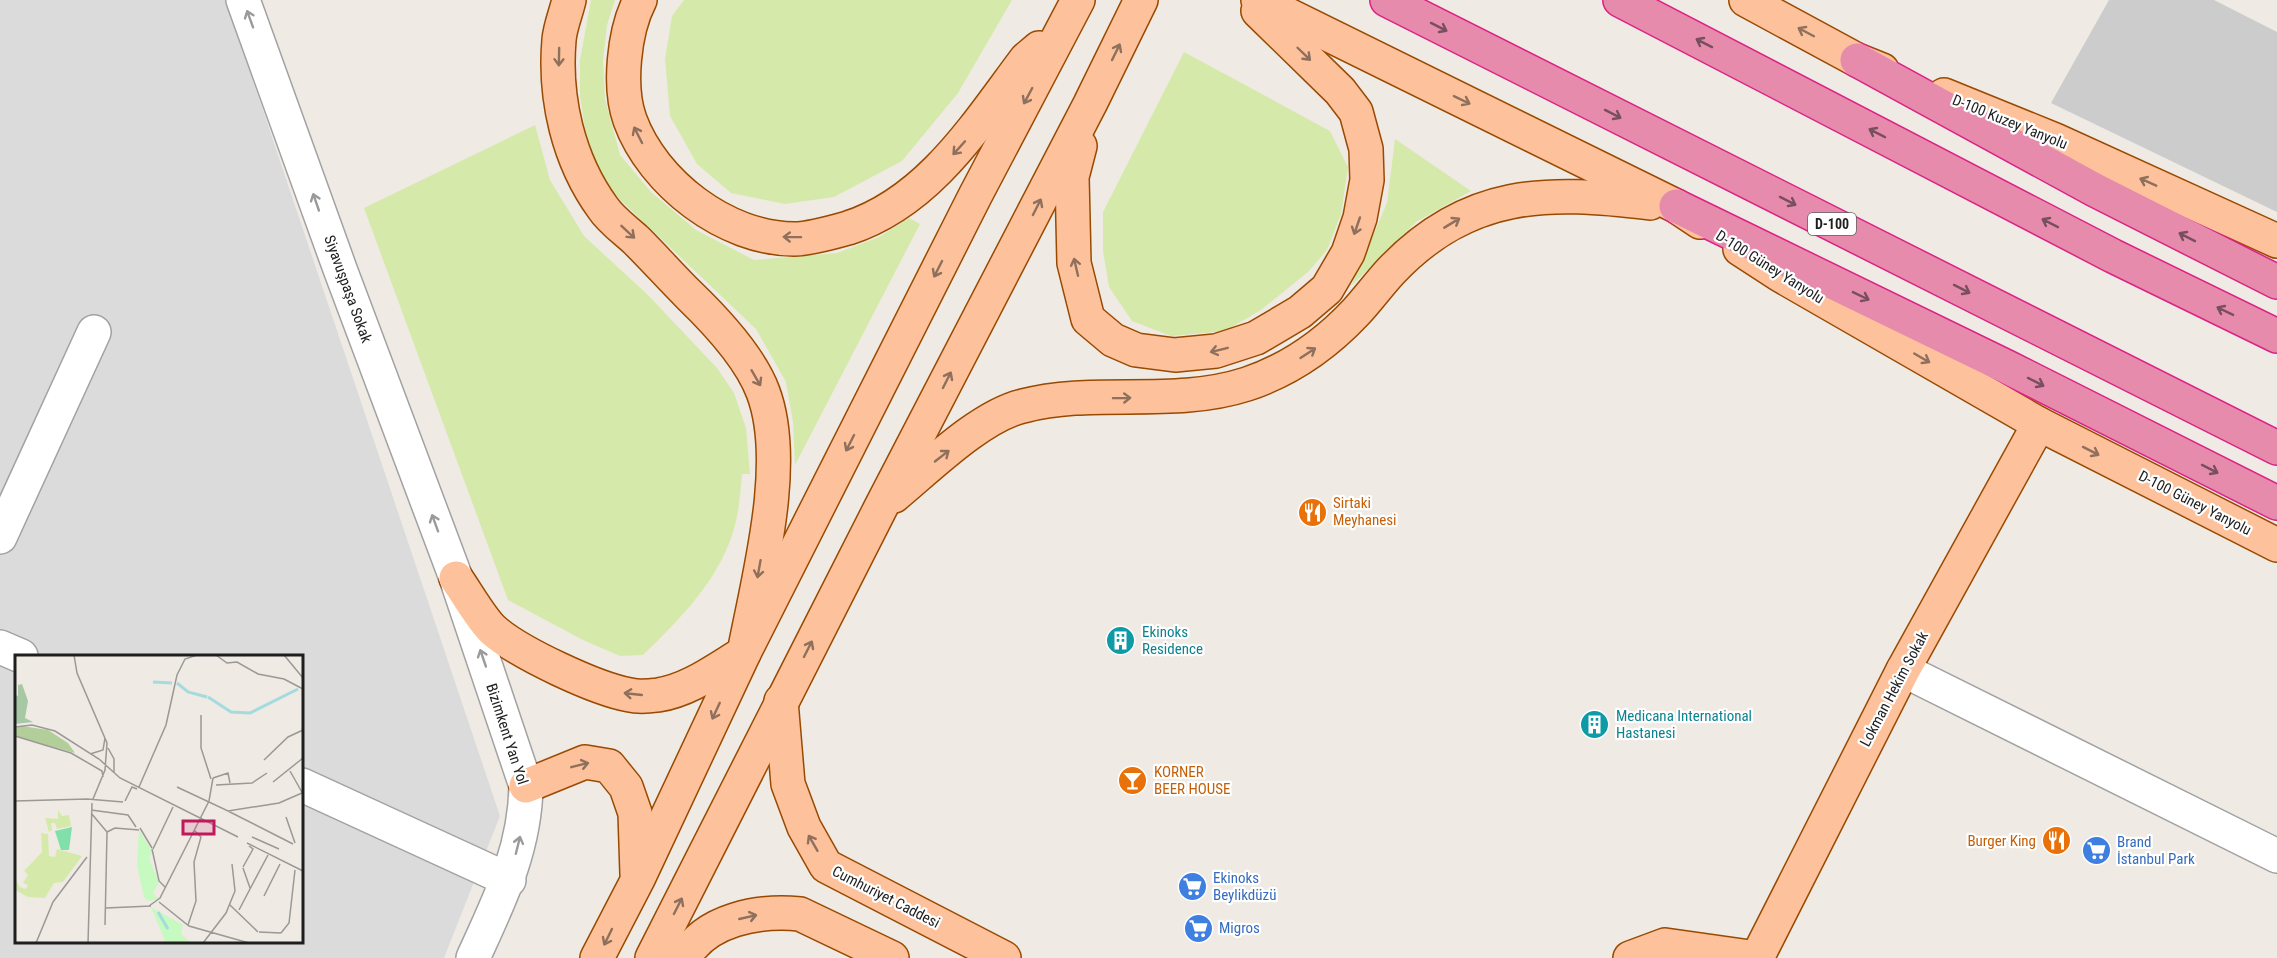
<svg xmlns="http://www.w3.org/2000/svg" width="2277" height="958" viewBox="0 0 2277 958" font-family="'Roboto Condensed',sans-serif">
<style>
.residential{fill:#dcdbdb;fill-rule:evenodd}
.religious{fill:#ccc}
.grass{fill:#d5eaaa}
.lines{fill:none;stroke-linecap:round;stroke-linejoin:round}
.minor-casing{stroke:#a2a2a2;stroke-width:36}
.major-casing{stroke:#994a00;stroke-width:36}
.highway-casing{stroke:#dc2285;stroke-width:36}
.minor{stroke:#fff;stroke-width:33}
.major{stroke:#fdc19c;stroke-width:33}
.highway{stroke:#e78bad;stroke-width:33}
.oneway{stroke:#9a9a9a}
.oneway2{stroke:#784f5e}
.oneway3{stroke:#8e705d}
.labels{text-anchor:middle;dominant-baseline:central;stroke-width:4.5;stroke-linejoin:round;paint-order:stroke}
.shield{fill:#fff;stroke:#626262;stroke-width:1.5}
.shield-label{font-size:14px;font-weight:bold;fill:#1e1e1e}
.street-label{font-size:15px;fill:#1e1e1e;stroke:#fff}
.food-label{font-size:15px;fill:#c56008;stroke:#fff;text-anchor:start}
.culture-label{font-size:15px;fill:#0d838f;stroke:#fff;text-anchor:start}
.shop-label{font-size:15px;fill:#366cbe;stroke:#fff;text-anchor:start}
.inset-river{fill:none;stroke:#a4dbdd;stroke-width:3}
.inset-road{fill:none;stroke:#9b9895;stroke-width:1.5}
.view{fill:#c2185b;fill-opacity:0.15;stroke:#c2185b;stroke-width:3}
.inset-edge{fill:none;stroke:#1e1e1e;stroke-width:3}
</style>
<rect width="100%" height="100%" fill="#efeae4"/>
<!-- residential -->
<path class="residential" d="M 0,0 L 226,0 L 500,816 L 444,958 L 0,958 ZM 16,656 L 302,656 L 302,942 L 16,942 Z"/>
<!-- religious -->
<path class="religious" d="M 2109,0 L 2214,0 L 2277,32 L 2277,212 L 2051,103 Z"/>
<!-- grass -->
<g class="grass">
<path d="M 591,0 L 615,0 L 607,25 L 603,62 L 605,99 L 620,155 L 651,192 L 696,230 L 754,260 L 837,253 L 879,237 L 909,218 L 920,224 L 795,465 L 793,422 L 786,382 L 756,329 L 616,196 L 589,155 L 580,96 L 580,60 Z"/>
<path d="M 684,0 L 1012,0 L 958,93 L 902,161 L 834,197 L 785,204 L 731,193 L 697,164 L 670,116 L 665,59 L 672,16 Z"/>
<path d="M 1184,52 L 1330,131 L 1348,167 L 1341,214 L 1327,250 L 1308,272 L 1261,310 L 1225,331 L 1171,336 L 1132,321 L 1109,287 L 1103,251 L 1103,212 Z"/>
<path d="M 535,125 L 550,180 L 584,236 L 647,294 L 717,368 L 734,393 L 746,428 L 750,474 L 742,474 C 740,498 738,523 728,546 C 710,589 676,623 643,655 L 620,656 L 583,640 L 508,600 L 364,208 Z"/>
<path d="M 1395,139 L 1471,191 L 1416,222 L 1351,286 L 1387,203 Z"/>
</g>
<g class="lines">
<defs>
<g id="minor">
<path d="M 243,0 L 340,269 L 456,578 L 526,786 C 525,850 499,901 473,958"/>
<path d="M 0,537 L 94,332"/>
<path d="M 0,647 L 21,656"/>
<path d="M 1903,670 L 2277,856"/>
<path d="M 302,785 L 509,880"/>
</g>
<g id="major">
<path d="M 640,0 C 624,31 618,87 630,120 C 653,183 726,239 794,239 C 808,239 834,232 848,228 C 929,202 977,124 1026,59 L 1039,48"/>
<path d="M 1258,0 L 1676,206 L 1700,222"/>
<path d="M 1746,0 L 1857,60 L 1882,70"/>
<path d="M 1944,95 L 2055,140 L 2277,241"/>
<path d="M 1080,146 L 1072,177 L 1074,263 L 1088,319 L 1113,340 L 1136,350 L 1175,355 L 1216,351 L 1256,338 L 1300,312 L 1327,289 L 1348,253 L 1360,218 L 1367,180 L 1366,149 L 1356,112 L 1340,91 L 1258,11"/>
<path d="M 1740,249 L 1780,275 L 2039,424 L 2277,545"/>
<path d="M 894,496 C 928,468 980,416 1023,406 C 1095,387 1173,408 1247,384 C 1289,370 1326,344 1356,312 C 1368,299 1379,284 1391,271 C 1468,190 1547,190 1650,203"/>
<path d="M 456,578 C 466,592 481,619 493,630 C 519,653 596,689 630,695 C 638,697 650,696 658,695 C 690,690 717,669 744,653 C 758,579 790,463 763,392 C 750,357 716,321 689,295 C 671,277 654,258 636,240 C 625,230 611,220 603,208 C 568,160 554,98 559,40 C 560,27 566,13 569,0"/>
<path d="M 781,701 L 788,784 L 804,827 L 826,866 L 1004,958"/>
<path d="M 526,786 L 585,762 L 609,766 L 626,787 L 635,813 L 637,874"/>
<path d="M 597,958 L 638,879 L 744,653 L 975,196 L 1078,0"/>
<path d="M 652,958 L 881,507 L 1090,104 L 1141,0"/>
<path d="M 684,958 C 706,919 759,910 800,914 L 892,958"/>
<path d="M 1630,958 L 1665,945 L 1757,958"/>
<path d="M 1757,958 L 1903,670 L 2039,424"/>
</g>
<g id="highway">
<path d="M 1387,0 L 2277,448"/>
<path d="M 1620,0 L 2113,256 L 2277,336"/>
<path d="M 1857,60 L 2095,190 L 2277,282"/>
<path d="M 1676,206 L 2009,368 L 2277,503"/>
</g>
</defs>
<!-- minor casing -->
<use href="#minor" class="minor-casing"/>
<!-- major casing -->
<use href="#major" class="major-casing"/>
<!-- highway casing -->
<use href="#highway" class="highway-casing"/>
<!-- minor -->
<use href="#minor" class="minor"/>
<!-- major -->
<use href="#major" class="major"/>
<!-- highway -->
<use href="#highway" class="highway"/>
</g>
<!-- one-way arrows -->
<defs><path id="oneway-shaft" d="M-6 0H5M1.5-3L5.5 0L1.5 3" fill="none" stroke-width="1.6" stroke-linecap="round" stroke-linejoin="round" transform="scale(1.5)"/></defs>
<g class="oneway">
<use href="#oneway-shaft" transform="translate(250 19) rotate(-110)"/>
<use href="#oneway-shaft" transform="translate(316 202) rotate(-109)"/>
<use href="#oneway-shaft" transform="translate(435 523) rotate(-110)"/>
<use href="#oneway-shaft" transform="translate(483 658) rotate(-109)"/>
<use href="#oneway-shaft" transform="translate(518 845) rotate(-76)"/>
</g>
<g class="oneway2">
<use href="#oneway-shaft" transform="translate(1439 27) rotate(27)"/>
<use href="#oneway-shaft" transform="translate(1704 43) rotate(-153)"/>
<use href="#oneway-shaft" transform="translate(1613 114) rotate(27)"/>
<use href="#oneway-shaft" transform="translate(1877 133) rotate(-153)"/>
<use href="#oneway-shaft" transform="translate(1788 201) rotate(27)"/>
<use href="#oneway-shaft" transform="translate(2050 223) rotate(-153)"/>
<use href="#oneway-shaft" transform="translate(2187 237) rotate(-153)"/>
<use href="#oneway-shaft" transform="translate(1962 289) rotate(27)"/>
<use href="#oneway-shaft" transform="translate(1861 296) rotate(26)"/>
<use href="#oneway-shaft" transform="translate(2225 311) rotate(-154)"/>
<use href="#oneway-shaft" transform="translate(2036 382) rotate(27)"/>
<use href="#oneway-shaft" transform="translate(2210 469) rotate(27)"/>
</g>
<g class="oneway3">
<use href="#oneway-shaft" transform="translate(1806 32) rotate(-152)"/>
<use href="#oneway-shaft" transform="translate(1116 52) rotate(-64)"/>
<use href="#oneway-shaft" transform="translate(1304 54) rotate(44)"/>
<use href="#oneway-shaft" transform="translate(559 57) rotate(91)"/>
<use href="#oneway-shaft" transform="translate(1028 96) rotate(118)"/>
<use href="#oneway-shaft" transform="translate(1462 100) rotate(26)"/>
<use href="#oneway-shaft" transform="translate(638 135) rotate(-117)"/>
<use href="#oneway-shaft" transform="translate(959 148) rotate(132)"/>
<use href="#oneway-shaft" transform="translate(2148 182) rotate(-156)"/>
<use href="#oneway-shaft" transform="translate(1037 207) rotate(-63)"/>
<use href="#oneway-shaft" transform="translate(1452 223) rotate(-31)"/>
<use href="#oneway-shaft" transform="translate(1357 226) rotate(109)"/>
<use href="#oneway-shaft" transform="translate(628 232) rotate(43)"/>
<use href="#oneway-shaft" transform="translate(792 237) rotate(-179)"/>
<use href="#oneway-shaft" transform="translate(1076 267) rotate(-103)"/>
<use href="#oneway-shaft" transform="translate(938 269) rotate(117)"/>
<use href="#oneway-shaft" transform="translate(1219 350) rotate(166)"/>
<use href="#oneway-shaft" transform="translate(1308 353) rotate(-33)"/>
<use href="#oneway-shaft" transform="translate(1922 358) rotate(30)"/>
<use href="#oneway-shaft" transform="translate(756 378) rotate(60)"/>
<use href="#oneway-shaft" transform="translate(947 380) rotate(-63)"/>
<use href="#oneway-shaft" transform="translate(1122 398) rotate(-1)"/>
<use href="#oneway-shaft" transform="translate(850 443) rotate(117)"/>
<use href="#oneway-shaft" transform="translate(2091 451) rotate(27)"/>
<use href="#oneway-shaft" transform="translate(942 456) rotate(-38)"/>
<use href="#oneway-shaft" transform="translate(759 569) rotate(100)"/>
<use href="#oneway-shaft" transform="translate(808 649) rotate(-63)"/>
<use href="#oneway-shaft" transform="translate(633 694) rotate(-174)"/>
<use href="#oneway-shaft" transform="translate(716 711) rotate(115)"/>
<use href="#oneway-shaft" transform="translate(580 765) rotate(-14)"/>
<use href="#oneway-shaft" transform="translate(813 843) rotate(-120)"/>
<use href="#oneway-shaft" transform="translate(678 906) rotate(-63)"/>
<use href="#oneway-shaft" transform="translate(748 917) rotate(-13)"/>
<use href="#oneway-shaft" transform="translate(608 937) rotate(116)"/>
</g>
<!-- icons -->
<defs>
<symbol id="restaurant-disc" viewBox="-11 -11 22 22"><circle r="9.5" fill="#e8710a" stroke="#fff"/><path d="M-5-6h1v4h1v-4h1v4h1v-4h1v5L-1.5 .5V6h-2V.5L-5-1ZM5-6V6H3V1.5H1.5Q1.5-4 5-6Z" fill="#fff"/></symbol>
<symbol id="building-disc" viewBox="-11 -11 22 22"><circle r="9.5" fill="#0f9aa8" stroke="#fff"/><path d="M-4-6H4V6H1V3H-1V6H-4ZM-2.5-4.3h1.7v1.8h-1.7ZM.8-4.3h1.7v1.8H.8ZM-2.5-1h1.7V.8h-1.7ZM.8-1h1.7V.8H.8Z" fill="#fff"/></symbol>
<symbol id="bar-disc" viewBox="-11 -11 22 22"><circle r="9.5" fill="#e8710a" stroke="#fff"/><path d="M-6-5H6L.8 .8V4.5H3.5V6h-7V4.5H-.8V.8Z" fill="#fff"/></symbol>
<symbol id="supermarket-disc" viewBox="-11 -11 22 22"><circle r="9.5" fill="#3f7fe0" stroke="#fff"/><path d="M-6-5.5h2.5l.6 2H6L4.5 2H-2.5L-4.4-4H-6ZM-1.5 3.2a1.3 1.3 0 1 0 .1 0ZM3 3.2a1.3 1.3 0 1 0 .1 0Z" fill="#fff"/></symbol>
</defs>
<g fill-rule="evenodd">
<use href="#restaurant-disc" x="1296" y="496" width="33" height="33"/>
<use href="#building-disc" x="1104" y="624" width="33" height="33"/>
<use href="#building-disc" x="1578" y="708" width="33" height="33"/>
<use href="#bar-disc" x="1116" y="764" width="33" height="33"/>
<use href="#restaurant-disc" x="2040" y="824" width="33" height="33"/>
<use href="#supermarket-disc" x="2080" y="834" width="33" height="33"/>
<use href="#supermarket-disc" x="1176" y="870" width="33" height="33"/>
<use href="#supermarket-disc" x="1182" y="912" width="33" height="33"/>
</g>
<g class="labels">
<!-- shield labels -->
<rect class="shield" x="1808" y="213" width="48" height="22" rx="4.5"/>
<g class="shield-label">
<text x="1832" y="224">D-100</text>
</g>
<!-- street labels -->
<g class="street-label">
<text transform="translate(2010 122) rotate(22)">D-100 Kuzey Yanyolu</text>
<text transform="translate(1770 267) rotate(32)">D-100 Güney Yanyolu</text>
<text transform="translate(348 289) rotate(70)">Siyavuşpaşa Sokak</text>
<text transform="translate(2195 503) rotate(27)">D-100 Güney Yanyolu</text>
<text transform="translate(1894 689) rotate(-62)">Lokman Hekim Sokak</text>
<text transform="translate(507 734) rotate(72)">Bizimkent Yan Yol</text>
<text transform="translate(886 897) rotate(27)">Cumhuriyet Caddesi</text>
</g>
<!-- food labels -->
<g class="food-label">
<text x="1333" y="503">Sirtaki<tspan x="1333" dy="17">Meyhanesi</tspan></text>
<text x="1154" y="772">KORNER<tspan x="1154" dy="17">BEER HOUSE</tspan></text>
<text x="2036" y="841" text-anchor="end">Burger King</text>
</g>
<!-- culture labels -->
<g class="culture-label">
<text x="1142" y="632">Ekinoks<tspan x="1142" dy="17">Residence</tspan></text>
<text x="1616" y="716">Medicana International<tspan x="1616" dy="17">Hastanesi</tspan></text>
</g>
<!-- shop labels -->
<g class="shop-label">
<text x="2117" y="842">Brand<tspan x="2117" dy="17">İstanbul Park</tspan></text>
<text x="1213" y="878">Ekinoks<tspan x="1213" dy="17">Beylikdüzü</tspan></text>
<text x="1219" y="928">Migros</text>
</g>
</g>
<!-- overview -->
<g transform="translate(15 655)">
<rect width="288" height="288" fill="#efeae4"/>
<path d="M 43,155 L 47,161 L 54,160 L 56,171 L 42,174 L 40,168 L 36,168 L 37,175 L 34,177 L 30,163 L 43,164 ZM 26,178 L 33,179 L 34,201 L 40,202 L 42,194 L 67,201 L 48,227 L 39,228 L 30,243 L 13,242 L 0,235 L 0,224 L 5,232 L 11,234 L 13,230 L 8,228 L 13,220 L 9,216 L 27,197 Z" fill="#d5eaaa"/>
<path d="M 7,71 L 33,75 L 53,88 L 60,98 L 0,81 L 0,73 Z" fill="#b3cf99"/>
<path d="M 7,29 L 13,46 L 10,63 L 18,67 L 0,69 L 0,40 L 3,41 L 3,30 Z" fill="#a6c8a5"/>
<path d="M 124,175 L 137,196 L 134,203 L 144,227 L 138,238 L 143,244 L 133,246 L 129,242 L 122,211 ZM 136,252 L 168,270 L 166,279 L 176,288 L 151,288 Z" fill="#c7fac1"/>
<path d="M 57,172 L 54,195 L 46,195 L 40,176 Z" fill="#81dfaa"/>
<path class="inset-river" d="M 138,27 L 157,28M 162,28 L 173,37 L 192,42M 193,42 L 216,57 L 235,58 L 283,34M 143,257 L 153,274"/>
<path class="inset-road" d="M 59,0 L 62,18 L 92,88 L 90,115 L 78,144M 201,0 L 212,8 L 222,7 L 243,19 L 269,24 L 288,34M 269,0 L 288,23M 186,60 L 186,93 L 196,124M 0,72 L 17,70 L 40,76 L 84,104 L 105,123 L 223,182M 0,81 L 56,98 L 87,116 L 88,122M 93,93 L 99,104 L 99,117M 75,99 L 88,95 L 90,83M 249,105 L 273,82 L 288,75M 275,116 L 288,139M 198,123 L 213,118 L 215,128M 258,127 L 288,103M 201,130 L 237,128 L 252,118M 124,132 L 151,70 L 162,20 L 170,4 L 182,0M 162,132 L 213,156 L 264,148 L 287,138M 0,146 L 72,144 L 108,147M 110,146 L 117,132 L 122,134M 76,155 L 113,160 L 121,172M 213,156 L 278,189M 76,158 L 92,177 L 90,270M 271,162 L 280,188M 125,173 L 137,193M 92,177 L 100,173 L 124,175M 237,182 L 264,194M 232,188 L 288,216M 137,194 L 144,226 L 150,232M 138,194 L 158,152M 228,212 L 238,194 L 234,191M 228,213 L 235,233M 235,234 L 253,200M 249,241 L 265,209M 144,247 L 174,271 L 234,288M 215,250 L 243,277M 134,251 L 145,243 L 194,146 L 198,123M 91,253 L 136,251M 224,255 L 235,234M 173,270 L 181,246 L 179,207 L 186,182 L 179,175M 244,277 L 266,278M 266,278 L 274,268 L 280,215M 21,288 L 38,247 L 72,202M 73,288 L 77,148M 188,288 L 211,258 L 220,236 L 217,209"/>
<path class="view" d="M 168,166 L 199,166 L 199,179 L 168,179 Z"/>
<rect width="288" height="288" class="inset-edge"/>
</g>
</svg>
